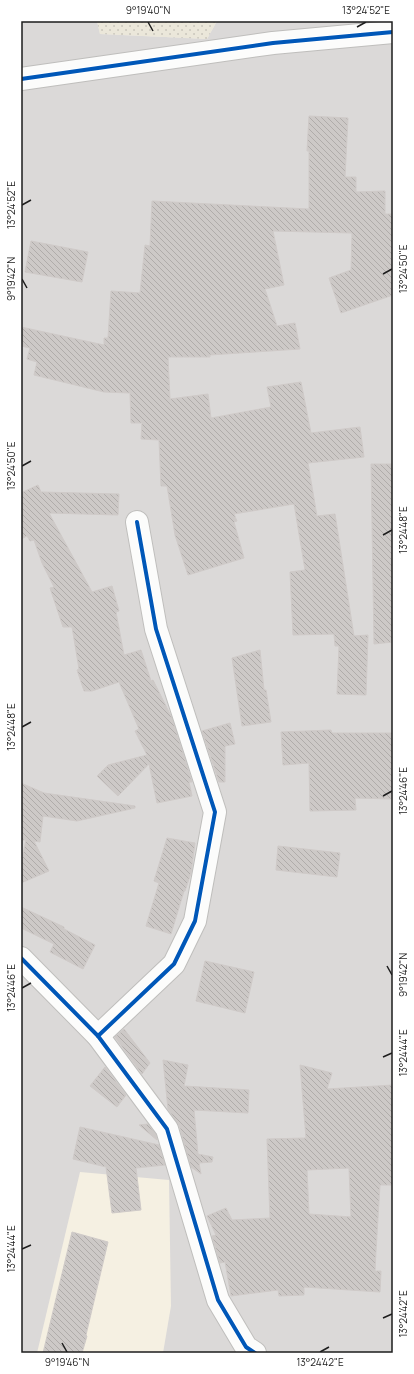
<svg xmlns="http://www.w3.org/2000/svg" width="414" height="1374" viewBox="0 0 414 1374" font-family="Manrope,sans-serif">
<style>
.residential{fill:#dbd9d8}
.education{fill:#f5f0e2}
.farmland{fill:url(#farmland-dots)}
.building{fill:url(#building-back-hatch);stroke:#cfcac8;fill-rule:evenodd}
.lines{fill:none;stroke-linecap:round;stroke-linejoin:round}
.minor-casing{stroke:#bfbebc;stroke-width:24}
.minor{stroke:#fcfcfb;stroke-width:22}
.cycleway-casing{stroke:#fff;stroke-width:6}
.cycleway{stroke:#0057b8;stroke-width:4}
.ticks{fill:none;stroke:#1d1d1d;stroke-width:1.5}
.neatline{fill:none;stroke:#1d1d1d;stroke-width:1.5}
.ticks-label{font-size:10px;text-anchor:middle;fill:#1d1d1d}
</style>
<defs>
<pattern id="farmland-dots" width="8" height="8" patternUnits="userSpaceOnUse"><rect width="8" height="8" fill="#ebe7da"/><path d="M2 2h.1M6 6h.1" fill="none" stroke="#c9c6bb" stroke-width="1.8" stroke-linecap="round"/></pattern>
<pattern id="building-back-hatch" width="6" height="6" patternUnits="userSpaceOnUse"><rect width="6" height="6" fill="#cdc9c7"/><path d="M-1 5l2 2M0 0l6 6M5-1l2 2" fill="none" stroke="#b0acaa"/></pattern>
</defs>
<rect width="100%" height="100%" fill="#ece9e6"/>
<!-- residential -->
<path class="residential" d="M 21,21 L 97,21 L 100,34 L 207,39 L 217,21 L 393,21 L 393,1353 L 21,1353 Z"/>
<!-- education -->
<path class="education" d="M 80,1172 L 169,1180 L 171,1306 L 163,1353 L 37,1353 Z"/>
<!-- farmland -->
<path class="farmland" d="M 97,21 L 217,21 L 207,39 L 100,34 Z"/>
<!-- building -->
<g class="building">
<path d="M 309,116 L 348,118 L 345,177 L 356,177 L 356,192 L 385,191 L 385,214 L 393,214 L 393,295 L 341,313 L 329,278 L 351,270 L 352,233 L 273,231 L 284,285 L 265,289 L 277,326 L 295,323 L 300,349 L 210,355 L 210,357 L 168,357 L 170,399 L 208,394 L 211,418 L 271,407 L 267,387 L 301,382 L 311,433 L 360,427 L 364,457 L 308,463 L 317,516 L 335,514 L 354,636 L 368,635 L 366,695 L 337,694 L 339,646 L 335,646 L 334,634 L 293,635 L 290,572 L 305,570 L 294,504 L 234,514 L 237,521 L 234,522 L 244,558 L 188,575 L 175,535 L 167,486 L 161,486 L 159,440 L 141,439 L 142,423 L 131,423 L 130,393 L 104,392 L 34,375 L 37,362 L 27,359 L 30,348 L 21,346 L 21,327 L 104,345 L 104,338 L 108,338 L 111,291 L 140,293 L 145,245 L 150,246 L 152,201 L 309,209 L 309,151 L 307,151 Z"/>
<path d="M 31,241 L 88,252 L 82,282 L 25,272 Z"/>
<path d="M 371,464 L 393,464 L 393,642 L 374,644 Z"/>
<path d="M 38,485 L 41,492 L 119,494 L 118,515 L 49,513 L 92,592 L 112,586 L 119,611 L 116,612 L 124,655 L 141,650 L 151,681 L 153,680 L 172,718 L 192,782 L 189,782 L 192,796 L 157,803 L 149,764 L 118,796 L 97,776 L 108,765 L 147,755 L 135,731 L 139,729 L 119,682 L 92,691 L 84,691 L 77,670 L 79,669 L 72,627 L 63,627 L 50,588 L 54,587 L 42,563 L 34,540 L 30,541 L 27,536 L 21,539 L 21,493 Z"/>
<path d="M 260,650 L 264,690 L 266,690 L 271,722 L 242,726 L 232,658 Z"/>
<path d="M 230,723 L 235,744 L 225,746 L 225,782 L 219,782 L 202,731 Z"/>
<path d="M 331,730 L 332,733 L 393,733 L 393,799 L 355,798 L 356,810 L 310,811 L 309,763 L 283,765 L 281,732 Z"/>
<path d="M 21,783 L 44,793 L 135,806 L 135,808 L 77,821 L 43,816 L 40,842 L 34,841 L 49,871 L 21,883 L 21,863 L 26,840 L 21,840 Z"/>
<path d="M 167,838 L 195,843 L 191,873 L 185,891 L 184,891 L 171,934 L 146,926 L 159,883 L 154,881 Z"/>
<path d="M 278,846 L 340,853 L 337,877 L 276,870 Z"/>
<path d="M 21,907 L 64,927 L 64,929 L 95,945 L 83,969 L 50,952 L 54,944 L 21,928 Z"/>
<path d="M 205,961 L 254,972 L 245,1013 L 196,1001 Z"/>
<path d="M 124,1029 L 150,1063 L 142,1074 L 115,1037 Z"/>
<path d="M 163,1060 L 188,1065 L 184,1086 L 249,1090 L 248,1113 L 194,1110 L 198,1154 L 213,1157 L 212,1162 L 199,1163 L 201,1174 L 191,1167 L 179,1125 L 168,1109 Z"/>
<path d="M 300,1065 L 332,1073 L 327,1089 L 393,1085 L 393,1185 L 380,1185 L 376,1251 L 375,1271 L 381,1271 L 380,1292 L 304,1287 L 304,1295 L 279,1296 L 278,1290 L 231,1296 L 225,1262 L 220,1263 L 212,1236 L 216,1235 L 207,1216 L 226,1208 L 232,1220 L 270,1218 L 267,1139 L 306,1138 ZM 349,1168 L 351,1217 L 309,1214 L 307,1170 Z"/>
<path d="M 105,1067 L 126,1095 L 117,1107 L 90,1086 Z"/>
<path d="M 148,1124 L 156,1135 L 157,1140 L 139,1125 Z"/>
<path d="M 80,1127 L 159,1145 L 165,1165 L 136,1168 L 141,1210 L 112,1213 L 106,1167 L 73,1159 Z"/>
<path d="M 72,1232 L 108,1242 L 86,1335 L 87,1336 L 82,1353 L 43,1353 Z"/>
</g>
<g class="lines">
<defs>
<g id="minor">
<path d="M 21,79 L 273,43 L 393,32"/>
<path d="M 21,958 L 98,1036 L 167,1129 L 218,1300 L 246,1347 L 255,1353"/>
<path d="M 98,1036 L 174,964 L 195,921 L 215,812 L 156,629 L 137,522"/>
</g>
</defs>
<!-- minor casing -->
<use href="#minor" class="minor-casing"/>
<!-- minor -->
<use href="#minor" class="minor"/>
<defs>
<g id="cycleway">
<path d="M 21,79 L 273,43 L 393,32"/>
<path d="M 21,958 L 98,1036 L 167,1129 L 218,1300 L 246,1347 L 255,1353"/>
<path d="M 98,1036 L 174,964 L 195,921 L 215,812 L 156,629 L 137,522"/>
</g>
</defs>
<!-- cycleway casing -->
<use href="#cycleway" class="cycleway-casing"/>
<!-- cycleway -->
<use href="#cycleway" class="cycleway"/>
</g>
<!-- ticks -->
<path class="ticks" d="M 148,22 L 153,31M 357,27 L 366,22M 22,205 L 31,200M 383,274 L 392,269M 22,279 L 27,288M 22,466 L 31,461M 383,535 L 392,530M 22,727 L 31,722M 383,796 L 392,791M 387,966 L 392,975M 22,988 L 31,983M 383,1057 L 392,1053M 22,1249 L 31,1245M 383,1318 L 392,1314M 62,1343 L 67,1352M 320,1352 L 329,1347"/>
<!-- border -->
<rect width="414" height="1374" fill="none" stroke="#ffffff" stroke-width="44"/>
<rect x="22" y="22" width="370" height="1330" class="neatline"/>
<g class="ticks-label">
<text x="148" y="14">9°19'40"N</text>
<text x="366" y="14">13°24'52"E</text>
<text transform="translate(11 205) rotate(-90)" y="4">13°24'52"E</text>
<text transform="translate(403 269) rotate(-90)" y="4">13°24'50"E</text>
<text transform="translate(11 279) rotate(-90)" y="4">9°19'42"N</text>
<text transform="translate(11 466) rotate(-90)" y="4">13°24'50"E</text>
<text transform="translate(403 530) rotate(-90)" y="4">13°24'48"E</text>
<text transform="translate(11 727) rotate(-90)" y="4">13°24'48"E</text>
<text transform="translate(403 791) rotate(-90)" y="4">13°24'46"E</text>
<text transform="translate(403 975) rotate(-90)" y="4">9°19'42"N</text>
<text transform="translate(11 988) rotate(-90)" y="4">13°24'46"E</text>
<text transform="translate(403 1053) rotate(-90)" y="4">13°24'44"E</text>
<text transform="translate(11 1249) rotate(-90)" y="4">13°24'44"E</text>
<text transform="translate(403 1314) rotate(-90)" y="4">13°24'42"E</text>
<text x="67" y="1366">9°19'46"N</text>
<text x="320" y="1366">13°24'42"E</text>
</g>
</svg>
